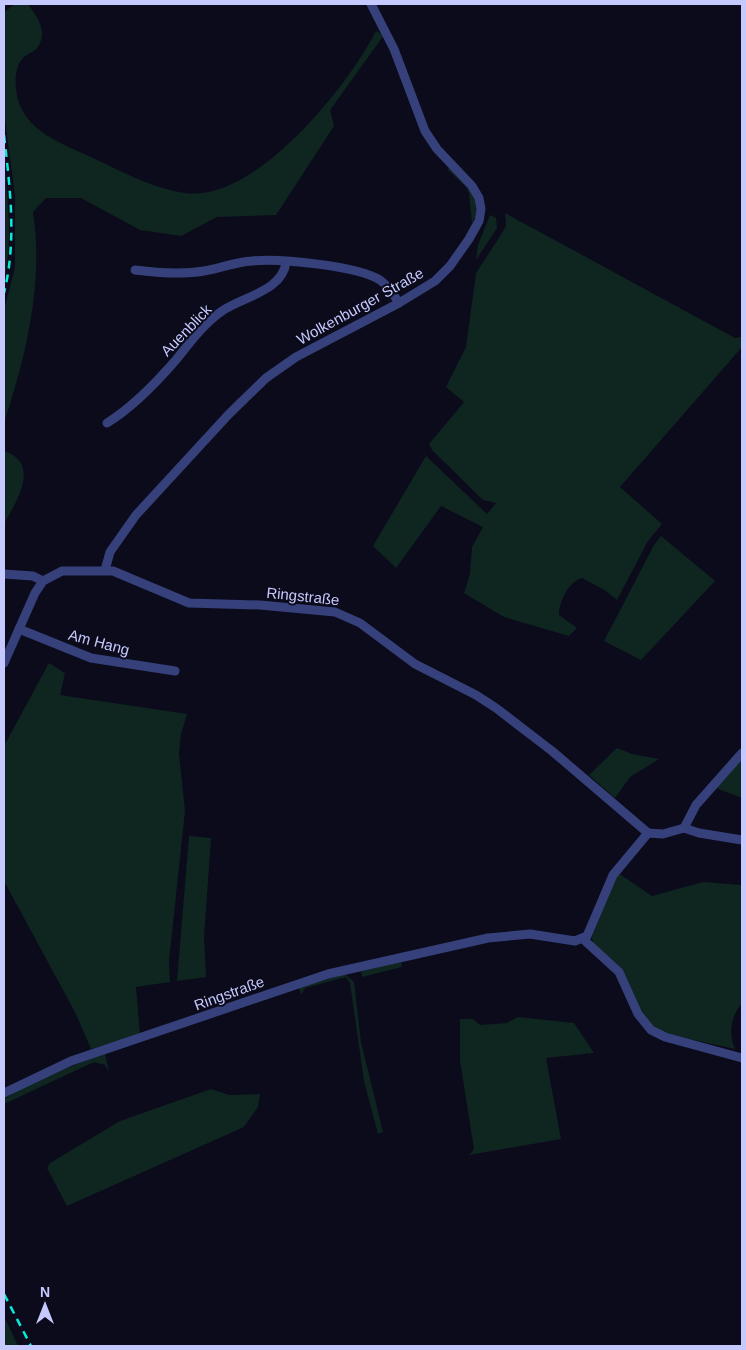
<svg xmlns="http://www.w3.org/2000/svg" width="746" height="1350" viewBox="0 0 746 1350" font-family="Arial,sans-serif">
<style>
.green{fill:#0e2520}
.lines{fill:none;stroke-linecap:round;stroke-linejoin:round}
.minor{stroke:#36407a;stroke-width:9}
.rail{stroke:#03edda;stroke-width:2.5;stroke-dasharray:8 6;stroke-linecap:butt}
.labels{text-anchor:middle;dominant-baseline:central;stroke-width:4;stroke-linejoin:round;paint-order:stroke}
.street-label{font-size:15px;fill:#c6c9fe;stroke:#0b0b1b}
</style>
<rect width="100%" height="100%" fill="#0b0b1b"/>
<!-- green -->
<g class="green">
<path d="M 15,4 L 28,4 C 37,17 49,32 37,48 C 33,53 26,54 22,59 C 13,70 15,91 19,103 C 30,134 66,145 93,158 C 123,172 152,188 185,193 C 255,203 348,86 376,31 L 384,35 L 330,110 L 334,126 L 276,215 L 217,217 L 181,236 L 140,230 L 81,198 L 46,198 L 33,212 C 44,282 26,356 4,423 L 4,310 L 15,267 L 15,196 L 4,112 L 4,12 Z"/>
<path d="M 4,163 C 8,200 13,243 4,280 Z"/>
<path d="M 449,168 C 478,198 486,203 462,242 L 472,223 L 469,193 L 466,187 L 447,169 Z"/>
<path d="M 505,213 L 735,338 L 742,337 L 742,347 L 620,487 L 662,524 L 648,541 L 617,600 L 606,591 L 582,578 C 568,582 559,602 559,615 L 577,628 L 569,636 L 504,617 L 464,593 L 470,574 L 472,547 L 483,527 L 441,506 L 396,568 L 373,546 L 426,456 L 487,514 L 496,503 L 483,500 L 432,450 L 429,444 L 464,402 L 446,387 L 466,347 L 476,273 L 504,230 L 506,225 Z"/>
<path d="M 490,215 L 496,218 L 497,228 L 476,260 L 478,245 Z"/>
<path d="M 4,451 C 41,463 17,501 4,524 Z"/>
<path d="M 661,536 L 715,581 L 641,660 L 604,641 L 654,545 Z"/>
<path d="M 49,663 L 65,673 L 60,695 L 187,714 L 181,734 L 179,754 L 185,811 L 169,961 L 170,982 L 136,987 L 140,1035 L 91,1049 L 76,1014 L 4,881 L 4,746 Z"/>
<path d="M 617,748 L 632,754 L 659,759 L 630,777 L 615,798 L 589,775 Z"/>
<path d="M 742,759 L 742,798 L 716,788 Z"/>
<path d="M 189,836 L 211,838 L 204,937 L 206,977 L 177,981 Z"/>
<path d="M 618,873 L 652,896 L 703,882 L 741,885 L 742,875 L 742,1003 C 731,1016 728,1033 735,1049 L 666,1034 C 633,1019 637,986 615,962 C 607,954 593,949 592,937 Z"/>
<path d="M 401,962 L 402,967 L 362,977 L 361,971 Z"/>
<path d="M 345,974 L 354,982 L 361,1042 L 383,1132 L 378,1134 L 364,1081 L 350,983 L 346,977 L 305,988 L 301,995 L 299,987 Z"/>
<path d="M 518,1017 L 574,1023 L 594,1053 L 546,1058 L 561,1139 L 469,1155 L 474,1149 L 460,1061 L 460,1019 L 473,1019 L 480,1025 L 507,1023 Z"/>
<path d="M 105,1054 L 109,1072 L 105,1065 L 94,1062 L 4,1104 L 4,1099 C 36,1081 70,1065 105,1054 Z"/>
<path d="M 211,1089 L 229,1095 L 260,1094 L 258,1107 L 244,1127 L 67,1206 L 47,1168 L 50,1163 L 120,1121 Z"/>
<path d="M 4,1316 L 18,1346 L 4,1346 Z"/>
</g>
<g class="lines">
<!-- minor -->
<g class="minor">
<path d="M 135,270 C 158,273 181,275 204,271 C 220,268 236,262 252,261 C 279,258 358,266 380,280 C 388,286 394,295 399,303"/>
<path d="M 107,423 C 133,407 155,384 175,361 C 189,344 203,324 222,311 C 242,297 283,291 286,262"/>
<path d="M 105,570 L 110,552 L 136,515 L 229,414 L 266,378 L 296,357 L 399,303 L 435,281 L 450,266 L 469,239 L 479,221 L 481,209 L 479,198 L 472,186 L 437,149 L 425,131 L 394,49 L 371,4"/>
<path d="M 4,574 L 33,576 L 43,581"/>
<path d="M 19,629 L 91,658 L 175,671"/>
<path d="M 4,663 L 35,593 L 43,581 L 62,571 L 113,571 L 189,603 L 260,605 L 335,612 L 360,623 L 415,664 L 476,695 L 496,708 L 552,751 L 648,833"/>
<path d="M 684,828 L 696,805 L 742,753"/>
<path d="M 684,828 L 699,833 L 742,840"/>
<path d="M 583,939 L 619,972 L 638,1014 L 651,1030 L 665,1037 L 742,1058"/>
<path d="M 4,1093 L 71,1061 L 328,974 L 488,938 L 530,934 L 575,941 L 587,936 L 613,875 L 648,833 L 663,834 L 684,828"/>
</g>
<!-- rail -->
<g class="rail">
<path d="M 4,135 C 10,189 17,240 4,293"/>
<path d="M 4,1294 L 31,1346"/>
</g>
</g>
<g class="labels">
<!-- street labels -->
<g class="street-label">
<text transform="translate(360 306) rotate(-29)">Wolkenburger Straße</text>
<text transform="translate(186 330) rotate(-46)">Auenblick</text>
<text transform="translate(303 596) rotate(6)">Ringstraße</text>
<text transform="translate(99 642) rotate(15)">Am Hang</text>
<text transform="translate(229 993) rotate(-20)">Ringstraße</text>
</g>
</g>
<!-- border -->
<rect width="746" height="1350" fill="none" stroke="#c6c9fe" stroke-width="10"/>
<!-- north arrow -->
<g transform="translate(45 1305)" stroke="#0b0b1b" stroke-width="4" paint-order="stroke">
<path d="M0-4L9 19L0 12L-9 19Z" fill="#c6c9fe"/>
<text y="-8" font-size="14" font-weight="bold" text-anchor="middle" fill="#c6c9fe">N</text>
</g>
</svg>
